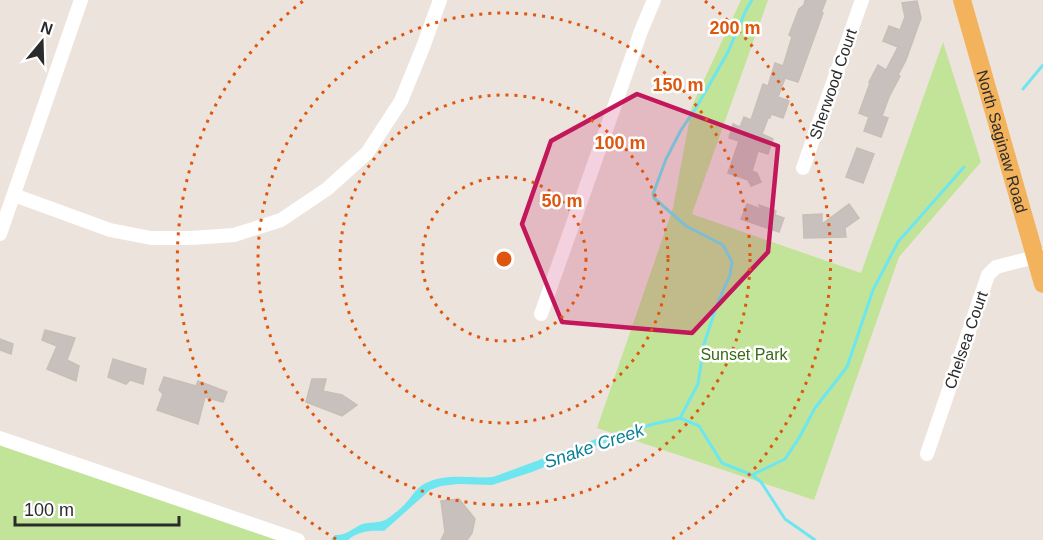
<svg xmlns="http://www.w3.org/2000/svg" width="1043" height="540" viewBox="0 0 1043 540" font-family="Arial,sans-serif">
<style>
.green{fill:#c1e498}
.water{fill:#6ee6f0}
.lines{fill:none;stroke-linecap:round;stroke-linejoin:round}
.stream{stroke:#6ee6f0;stroke-width:3}
.building{fill:#c8c0bc;stroke:#c8beb6;stroke-width:1.5}
.minor{stroke:#fff;stroke-width:14}
.major{stroke:#f2b35c;stroke-width:18}
.marked{fill:#c2185b;fill-opacity:0.2;stroke:#c2185b;stroke-width:4.5;stroke-linejoin:round}
.ring{fill:none;stroke:#df570e;stroke-width:3;stroke-dasharray:3 6}
.labels{text-anchor:middle;dominant-baseline:central;stroke-width:5;stroke-linejoin:round;paint-order:stroke}
.street-label{font-size:16px;fill:#2b2b2b;stroke:#fff}
.park-label{font-size:16px;fill:#396919;stroke:#fff}
.water-label{font-size:18px;font-style:italic;fill:#0c8196;stroke:#fff}
.centre{fill:#df570e;stroke:#fff;stroke-width:3}
.ring-label{font-size:18px;text-anchor:middle;font-weight:bold;fill:#df570e;stroke:#fff;stroke-width:5;stroke-linejoin:round;paint-order:stroke}
</style>
<rect width="100%" height="100%" fill="#ede3dd"/>
<!-- green -->
<g class="green">
<path d="M 741,0 L 768,0 L 692,214 L 861,273 L 943,42 L 981,162 L 899,257 L 814,500 L 597,428 L 673,208 L 692,106 Z"/>
<path d="M 0,445 L 280,540 L 0,540 Z"/>
</g>
<!-- water -->
<path class="water" d="M 607,435 L 611,442 L 603,443 L 532,472 L 492,485 L 458,484 L 441,486 L 430,490 L 384,531 C 371,530 358,531 348,540 L 331,540 L 335,535 C 345,536 352,529 360,525 C 369,521 379,524 387,519 C 393,515 400,509 405,504 C 411,498 416,488 424,484 C 446,472 470,479 493,477 Z"/>
<g class="lines">
<!-- stream -->
<g class="stream">
<path d="M 1023,89 L 1043,65"/>
<path d="M 680,418 L 698,384 L 704,344 L 718,302 L 730,275 L 732,262 L 723,245 L 686,226 L 654,198 L 653,194 L 666,159 L 681,130 L 696,108 L 728,52 L 746,10 L 752,0"/>
<path d="M 606,440 L 650,425 L 680,418 L 699,426 L 722,463 L 752,475 L 761,482 L 785,519 L 815,540"/>
<path d="M 752,475 L 785,459 L 799,438 L 815,408 L 847,367 L 873,290 L 898,242 L 964,167"/>
</g>
</g>
<!-- building -->
<g class="building">
<path d="M 805,0 L 826,0 L 821,13 L 823,13 L 798,82 L 785,78 L 778,97 L 789,101 L 783,118 L 771,114 L 770,118 L 768,118 L 762,134 L 773,139 L 768,154 L 758,151 L 752,171 L 757,173 L 761,182 L 751,186 L 748,180 L 728,173 L 739,141 L 729,138 L 733,124 L 740,127 L 744,117 L 751,120 L 763,84 L 768,86 L 775,63 L 783,66 L 792,37 L 789,35 L 799,9 L 804,5 Z"/>
<path d="M 917,1 L 921,18 L 906,60 L 898,75 L 900,76 L 889,97 L 882,116 L 888,118 L 881,137 L 864,131 L 869,117 L 859,113 L 870,83 L 869,82 L 878,65 L 886,70 L 898,47 L 883,41 L 889,26 L 900,30 L 905,17 L 902,3 Z"/>
<path d="M 857,148 L 874,154 L 863,183 L 846,177 Z"/>
<path d="M 747,204 L 761,209 L 759,205 L 776,211 L 775,215 L 784,218 L 779,232 L 741,219 Z"/>
<path d="M 849,204 L 859,218 L 845,228 L 846,237 L 804,238 L 803,215 L 822,214 L 822,224 Z"/>
<path d="M 45,330 L 75,338 L 67,360 L 79,366 L 76,381 L 47,369 L 57,346 L 42,340 Z"/>
<path d="M 0,339 L 13,344 L 11,354 L 0,350 Z"/>
<path d="M 113,359 L 146,369 L 143,384 L 130,380 L 126,384 L 108,377 Z"/>
<path d="M 164,377 L 196,386 L 198,381 L 227,392 L 223,402 L 205,397 L 198,424 L 157,410 L 163,394 L 159,390 Z"/>
<path d="M 312,379 L 326,379 L 323,391 L 342,395 L 357,405 L 342,416 L 306,402 Z"/>
<path d="M 459,499 L 475,519 L 472,533 L 467,540 L 441,540 L 445,532 L 441,501 Z"/>
</g>
<g class="lines">
<!-- minor -->
<g class="minor">
<path d="M 803,168 L 862,0"/>
<path d="M 14,195 L 110,230 L 151,238 L 191,238 L 234,235 L 281,220 L 327,189 L 367,153 L 401,101 L 423,47 L 440,0"/>
<path d="M 0,234 L 81,0"/>
<path d="M 541,314 L 641,31 L 654,0"/>
<path d="M 0,438 L 298,540"/>
<path d="M 927,454 L 988,275 L 996,267 L 1043,255"/>
</g>
<!-- major -->
<path class="major" id="s1" d="M 962,0 L 1043,284"/>
</g>
<!-- marked area -->
<path class="marked" d="M 637,94 L 778,146 L 768,252 L 692,333 L 562,322 L 522,224 L 551,141 Z"/>
<!-- distance rings -->
<g class="ring">
<circle cx="504" cy="259" r="82"/>
<circle cx="504" cy="259" r="164"/>
<circle cx="504" cy="259" r="246"/>
<path d="M336 539A327 327 0 0 1 303 1M705 1A327 327 0 0 1 672 539"/>
</g>
<g class="labels">
<!-- street labels -->
<g class="street-label">
<text transform="translate(833 84) rotate(-71)">Sherwood Court</text>
<text stroke="none"><textPath href="#s1" startOffset="147">North Saginaw Road</textPath></text>
<text transform="translate(966 340) rotate(-71)">Chelsea Court</text>
</g>
<!-- park labels -->
<g class="park-label">
<text x="744" y="354">Sunset Park</text>
</g>
<!-- water labels -->
<g class="water-label">
<text transform="translate(594 446) rotate(-19)">Snake Creek</text>
</g>
</g>
<circle cx="504" cy="259" r="9" class="centre"/>
<g class="ring-label">
<text x="735" y="34">200 m</text>
<text x="678" y="91">150 m</text>
<text x="620" y="149">100 m</text>
<text x="562" y="207">50 m</text>
</g>
<!-- north arrow -->
<g transform="translate(42 42) rotate(19)" stroke="#ffffff" stroke-width="4.5" paint-order="stroke">
<path d="M0-4.5L10 22L0 15L-10 22Z" fill="#2b2b2b"/>
<text y="-9" font-size="16" font-weight="bold" text-anchor="middle" fill="#2b2b2b">N</text>
</g>
<!-- scale -->
<path d="M15 516v9h164v-9" fill="none" stroke="#2b2b2b" stroke-width="3"/>
<text x="24" y="516" font-size="18" fill="#2b2b2b" stroke="#ffffff" stroke-width="4.5" paint-order="stroke">100 m</text>
</svg>
